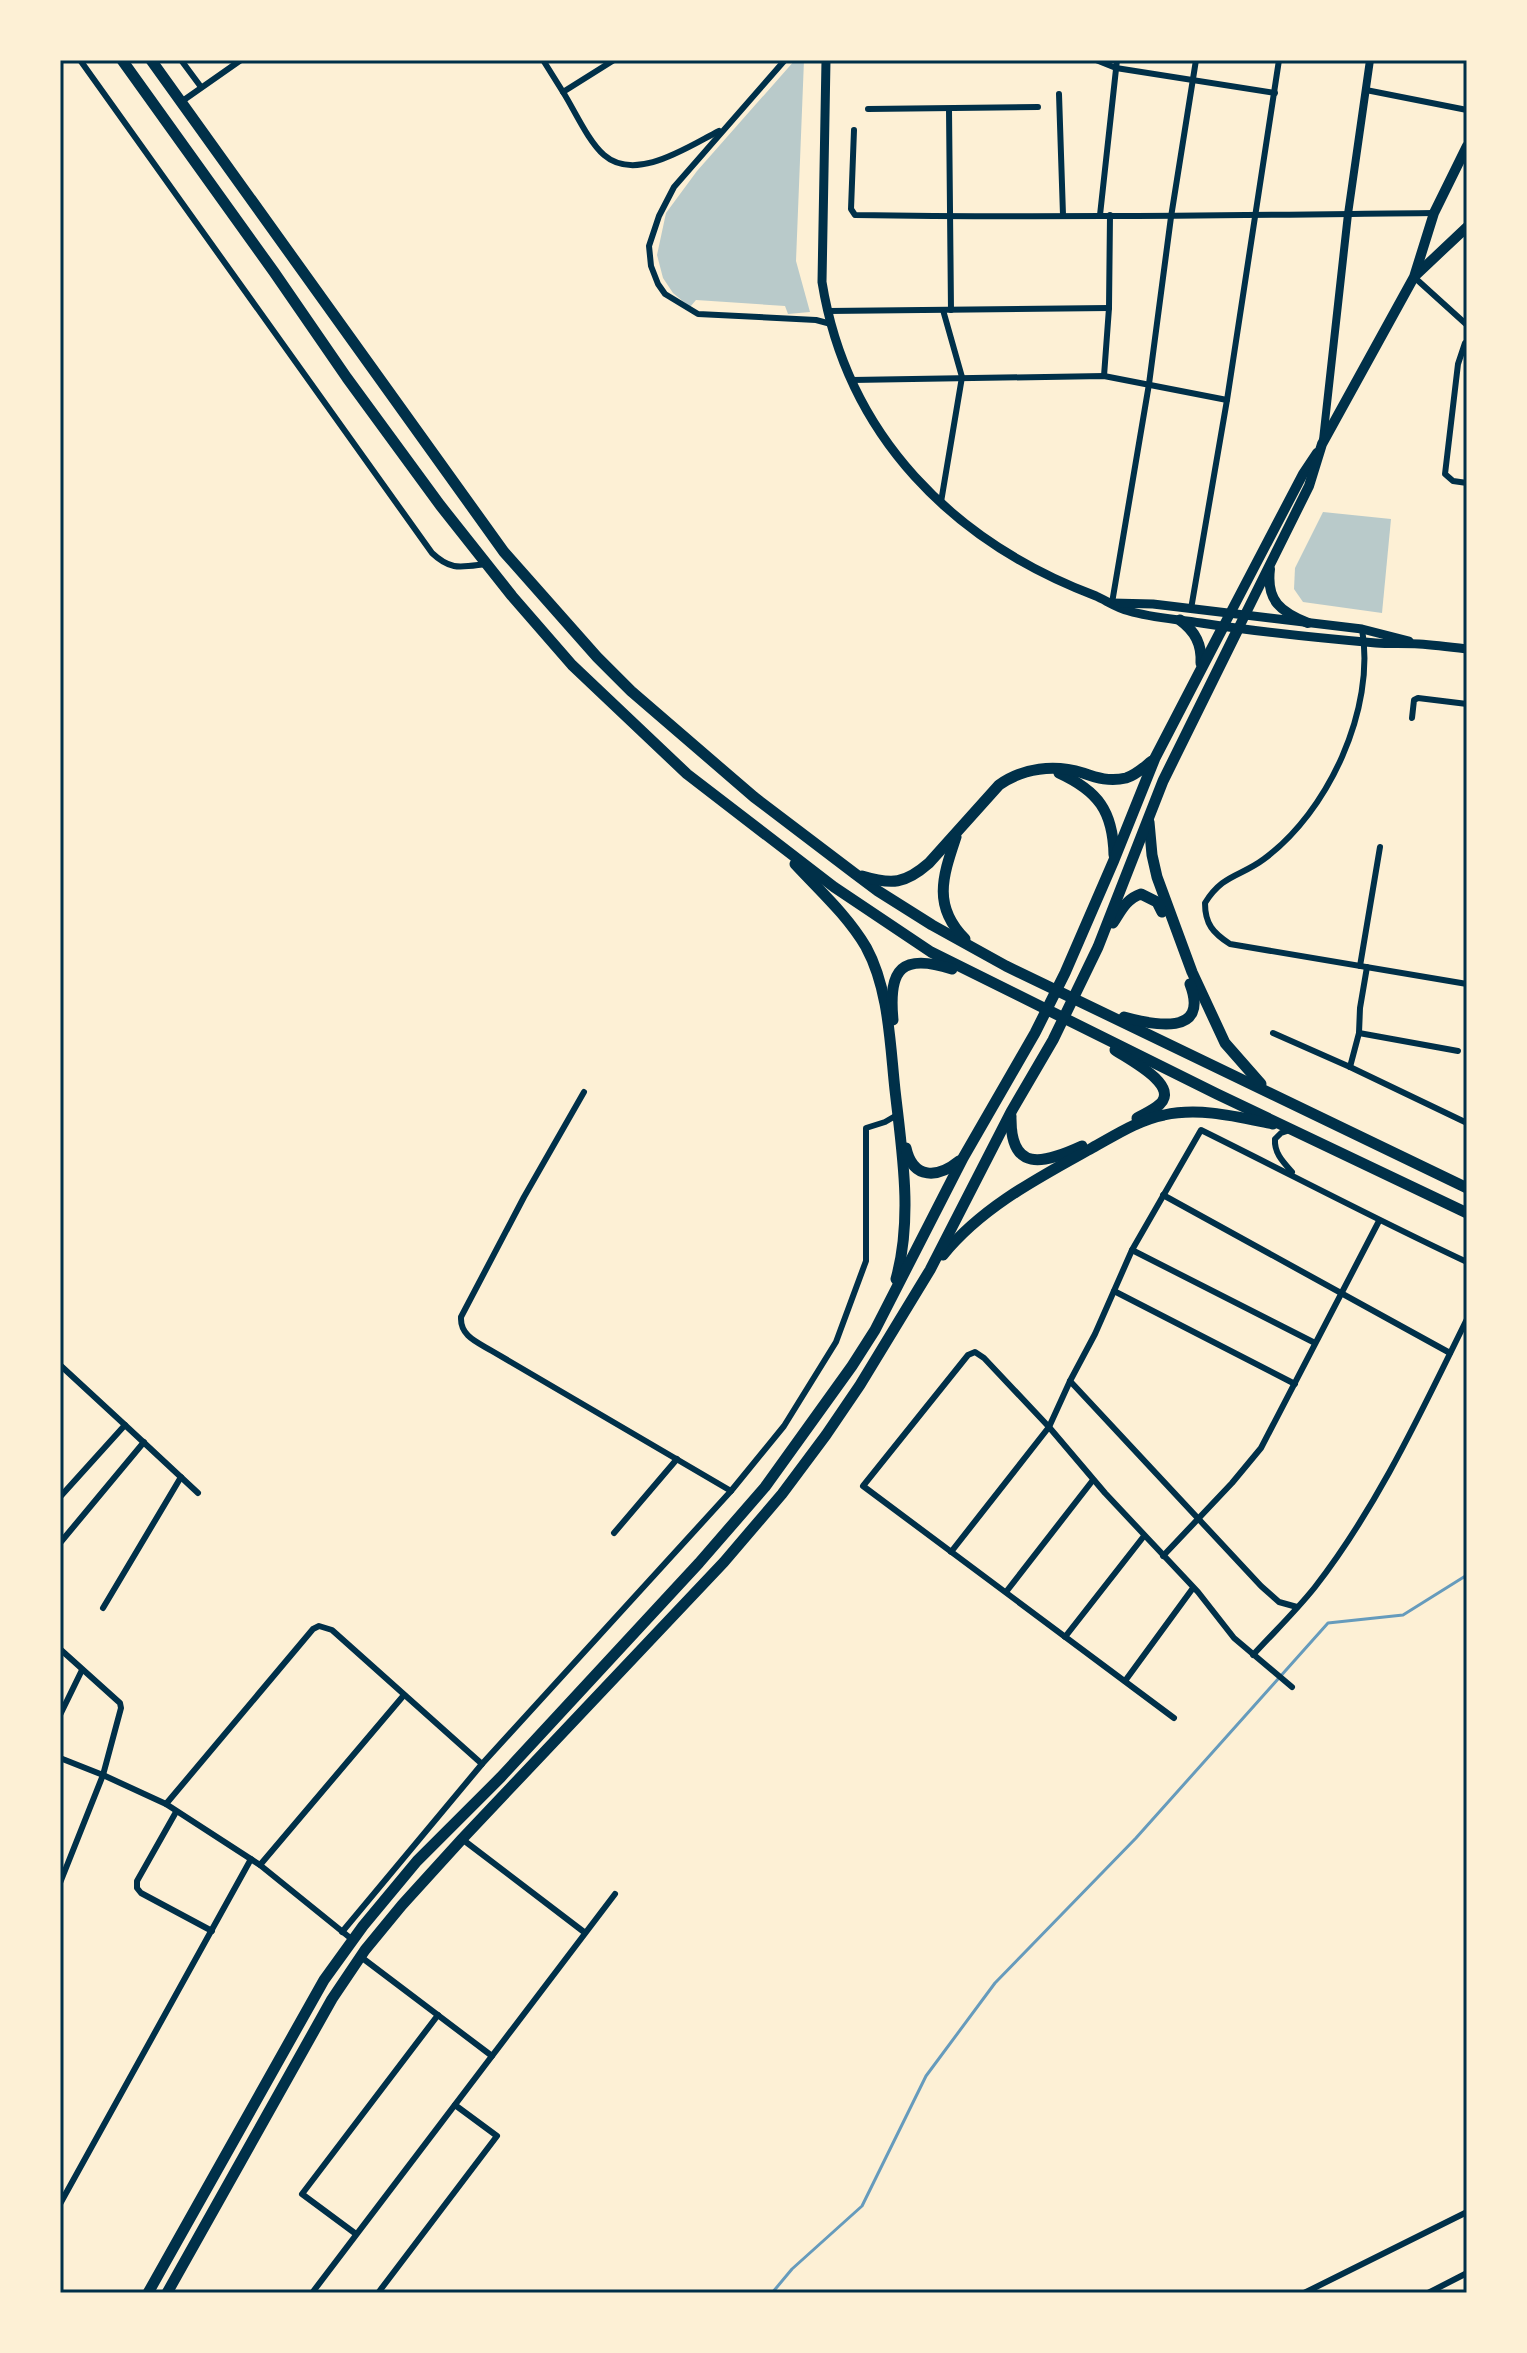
<svg xmlns="http://www.w3.org/2000/svg" width="1527" height="2353" viewBox="0 0 1527 2353" font-family="Manrope,sans-serif">
<style>
.green{fill:#b9caca}
.lines{fill:none;stroke-linecap:round;stroke-linejoin:round}
.stream{stroke:#669bbc;stroke-width:3}
.minor{stroke:#003049;stroke-width:6}
.tertiary{stroke:#003049;stroke-width:8}
.secondary{stroke:#003049;stroke-width:9}
.primary{stroke:#003049;stroke-width:10}
.trunk{stroke:#003049;stroke-width:11}
.neatline{fill:none;stroke:#003049;stroke-width:3}
</style>
<rect width="100%" height="100%" fill="#fdf0d5"/>
<!-- green -->
<g class="green">
<path d="M 795,60 L 804,60 L 796,261 L 810,312 L 788,314 L 785,306 L 696,300 L 690,307 L 673,293 L 663,278 L 657,255 L 666,213 L 697,171 Z"/>
<path d="M 1323,512 L 1391,519 L 1382,613 L 1303,602 L 1294,589 L 1295,568 Z"/>
</g>
<g class="lines">
<!-- stream -->
<path class="stream" d="M 772,2293 L 792,2269 L 862,2206 L 926,2076 L 995,1983 L 1136,1838 L 1328,1623 L 1403,1615 L 1467,1575"/>
<!-- minor -->
<g class="minor">
<path d="M 80,60 L 432,553 C 451,571 461,567 486,564"/>
<path d="M 181,60 L 201,87"/>
<path d="M 543,60 L 563,92"/>
<path d="M 614,60 L 563,92 C 575,111 588,141 604,155 C 636,183 689,146 719,131"/>
<path d="M 785,60 L 674,187 L 659,216 L 649,246 L 651,266 L 658,284 L 665,294 L 698,314 L 816,320 L 831,324"/>
<path d="M 1096,60 L 1116,68 L 1275,93"/>
<path d="M 1366,90 L 1467,110"/>
<path d="M 1059,94 L 1063,215"/>
<path d="M 181,102 L 241,60"/>
<path d="M 868,109 L 1038,107"/>
<path d="M 949,109 L 951,310"/>
<path d="M 854,130 L 851,209 L 855,215 C 1048,218 1241,215 1434,213"/>
<path d="M 1100,215 L 1117,60"/>
<path d="M 1414,277 L 1467,325"/>
<path d="M 828,311 L 1109,308"/>
<path d="M 1465,343 L 1458,364 L 1445,474 L 1453,481 L 1467,483"/>
<path d="M 1104,376 L 1109,308 L 1110,215"/>
<path d="M 852,380 L 1104,376 L 1227,400"/>
<path d="M 941,502 L 962,377 L 943,310"/>
<path d="M 1112,603 L 1149,384 L 1171,217 L 1196,60"/>
<path d="M 1191,609 L 1227,400 L 1279,60"/>
<path d="M 1362,629 C 1376,709 1328,812 1264,859 C 1240,877 1223,874 1205,903 C 1205,924 1213,933 1230,944 L 1467,984"/>
<path d="M 1412,718 L 1414,700 L 1418,698 L 1467,704"/>
<path d="M 1360,966 L 1380,847"/>
<path d="M 1273,1033 L 1350,1067 L 1467,1123"/>
<path d="M 1359,1033 L 1360,1008 L 1367,967"/>
<path d="M 1350,1067 L 1359,1033 L 1458,1051"/>
<path d="M 584,1092 L 524,1197 L 461,1317 C 460,1336 477,1342 492,1351 L 731,1491"/>
<path d="M 1290,1130 L 1281,1133 L 1275,1139 C 1274,1153 1283,1162 1292,1172"/>
<path d="M 1163,1195 L 1450,1353"/>
<path d="M 1132,1250 L 1315,1343"/>
<path d="M 1114,1291 L 1295,1384"/>
<path d="M 60,1365 L 125,1425 L 60,1497"/>
<path d="M 1070,1381 L 1261,1586 L 1279,1602 L 1297,1607"/>
<path d="M 125,1425 L 198,1493"/>
<path d="M 614,1533 L 677,1459"/>
<path d="M 60,1543 L 144,1442"/>
<path d="M 951,1552 L 1049,1427 L 1070,1381 L 1095,1334 L 1132,1250 L 1201,1130 C 1290,1174 1377,1220 1467,1262"/>
<path d="M 1163,1556 L 1232,1483 L 1261,1448 L 1379,1221"/>
<path d="M 1006,1592 L 1093,1480"/>
<path d="M 103,1608 L 181,1477"/>
<path d="M 1065,1637 L 1144,1536"/>
<path d="M 60,1649 L 120,1703 L 121,1708 L 103,1775 L 60,1883"/>
<path d="M 1253,1655 C 1274,1632 1296,1611 1315,1587 C 1378,1506 1422,1410 1467,1319"/>
<path d="M 1125,1681 L 1193,1588"/>
<path d="M 60,1715 L 82,1670"/>
<path d="M 1174,1718 L 863,1486 L 968,1355 L 975,1352 L 984,1358 L 1049,1427 L 1105,1493 L 1198,1592 L 1234,1638 L 1292,1687"/>
<path d="M 60,1758 L 103,1775 L 166,1804 L 260,1865 L 354,1941"/>
<path d="M 166,1804 L 313,1629 L 319,1626 L 332,1630 L 482,1764"/>
<path d="M 176,1812 L 137,1881 L 137,1888 L 141,1893 L 212,1931"/>
<path d="M 462,1839 L 584,1932"/>
<path d="M 260,1865 L 404,1695"/>
<path d="M 342,1932 L 482,1764 L 731,1491 L 784,1426 L 836,1342 L 866,1261 L 866,1128 L 885,1122 L 897,1115"/>
<path d="M 361,1957 L 492,2056"/>
<path d="M 60,2204 L 251,1859"/>
<path d="M 356,2234 L 302,2194 L 438,2015"/>
<path d="M 312,2293 L 615,1894"/>
<path d="M 378,2293 L 497,2136 L 455,2105"/>
<path d="M 1304,2293 L 1467,2212"/>
<path d="M 1428,2293 L 1467,2273"/>
</g>
<!-- tertiary -->
<path class="tertiary" d="M 1323,440 L 1348,214 L 1370,60"/>
<!-- secondary -->
<g class="secondary">
<path d="M 826,60 L 822,282 C 847,436 953,542 1096,596 C 1107,601 1117,608 1129,611 C 1152,618 1177,619 1201,623 C 1259,632 1318,638 1376,643 C 1390,644 1405,643 1419,644 C 1435,645 1451,647 1467,649"/>
<path d="M 1112,603 L 1153,604 L 1362,629 L 1409,641"/>
</g>
<!-- primary -->
<g class="primary">
<path d="M 1416,275 L 1467,227"/>
<path d="M 1270,569 C 1266,601 1281,612 1308,623"/>
<path d="M 1223,627 L 1303,474 L 1317,453"/>
<path d="M 1238,629 L 1309,486 L 1322,444 L 1414,277 L 1434,213 L 1467,146"/>
</g>
<!-- trunk -->
<g class="trunk">
<path d="M 122,60 L 274,272 L 347,378 L 440,505 L 512,596 L 572,665 L 687,774 L 834,887 L 931,952 L 1217,1094 L 1467,1213"/>
<path d="M 151,60 L 504,552 L 597,657 L 631,691 L 754,797 L 854,873 L 878,891 L 932,925 L 1006,966 L 1467,1188"/>
<path d="M 1180,620 C 1195,631 1202,644 1201,663"/>
<path d="M 1059,773 C 1098,791 1113,811 1114,855"/>
<path d="M 1149,822 L 1152,855 L 1157,877 L 1192,972 L 1225,1043 L 1261,1084"/>
<path d="M 956,837 C 943,876 932,906 965,939"/>
<path d="M 795,864 C 820,891 847,915 866,947 C 889,989 890,1044 895,1090 C 902,1152 913,1218 896,1279"/>
<path d="M 862,876 C 892,885 905,884 929,863 L 999,785 C 1023,768 1054,764 1083,773 C 1097,778 1110,782 1126,778 C 1136,775 1144,767 1152,761"/>
<path d="M 1113,923 C 1121,911 1126,899 1141,894 L 1157,902 L 1162,912"/>
<path d="M 1124,1017 C 1153,1025 1210,1037 1190,984"/>
<path d="M 893,1020 C 888,968 902,953 952,969"/>
<path d="M 1115,1050 C 1128,1059 1180,1085 1160,1104 C 1154,1110 1144,1114 1137,1118"/>
<path d="M 1011,1116 C 1010,1173 1043,1164 1082,1146"/>
<path d="M 906,1148 C 913,1180 938,1178 959,1161"/>
<path d="M 943,1255 C 982,1207 1038,1178 1092,1148 C 1114,1136 1138,1120 1164,1115 C 1200,1107 1238,1117 1273,1124"/>
<path d="M 148,2293 L 324,1980 L 363,1926 L 417,1861 L 501,1777 L 699,1563 L 765,1487 L 852,1366 L 875,1330 L 963,1158 L 1035,1033 L 1065,973 L 1114,860 L 1155,758 L 1223,627"/>
<path d="M 167,2293 L 332,1999 L 365,1950 L 402,1905 L 462,1839 L 724,1562 L 782,1494 L 826,1435 L 860,1385 L 930,1270 L 1011,1112 L 1053,1040 L 1098,947 L 1163,781 L 1238,629"/>
</g>
</g>
<!-- border -->
<rect width="1527" height="2353" fill="none" stroke="#fdf0d5" stroke-width="124"/>
<rect x="62" y="62" width="1403" height="2229" class="neatline"/>
</svg>
